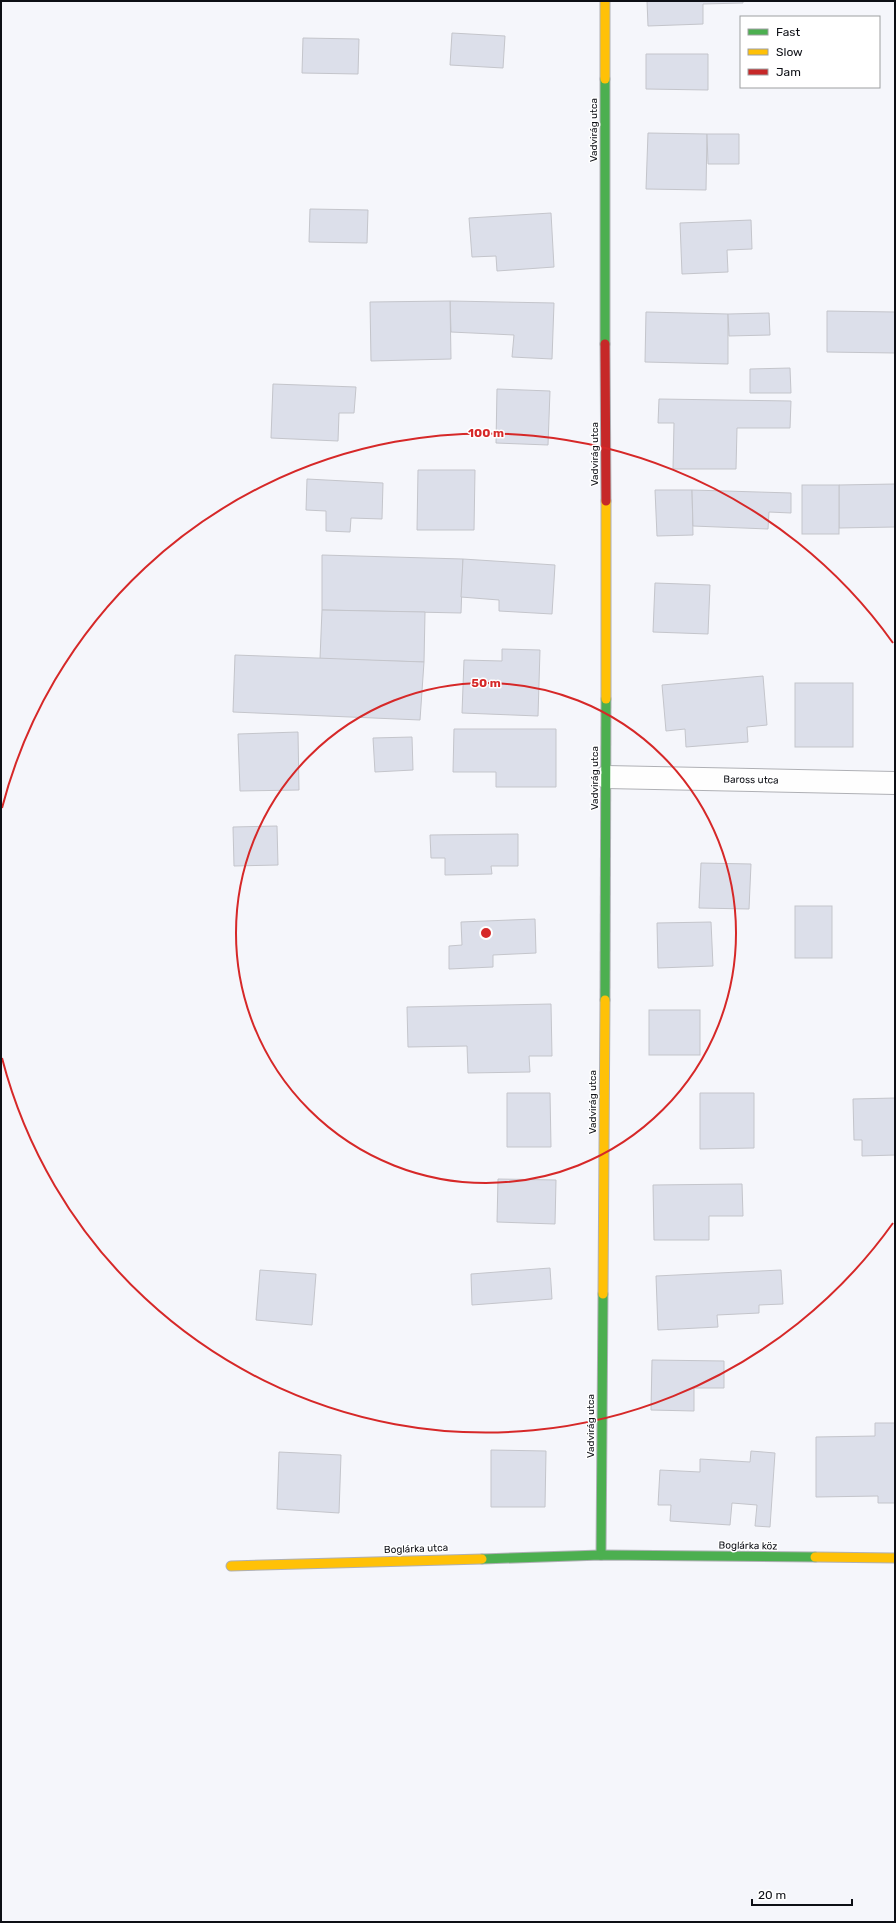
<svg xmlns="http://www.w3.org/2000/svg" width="896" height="1923" viewBox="0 0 896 1923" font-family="Rubik,sans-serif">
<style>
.building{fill:#dcdfea;stroke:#c4c5cb}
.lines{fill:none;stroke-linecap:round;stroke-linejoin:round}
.street-casing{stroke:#afb0b5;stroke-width:24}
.fast-casing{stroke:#afb0b5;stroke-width:11}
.slow-casing{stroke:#afb0b5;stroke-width:11}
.jam-casing{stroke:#afb0b5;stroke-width:11}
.street{stroke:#fefefe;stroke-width:22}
.fast{stroke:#4caf50;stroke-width:9}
.slow{stroke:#ffc107;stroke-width:9}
.jam{stroke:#c62828;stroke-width:9}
.ring{fill:none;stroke:#d62828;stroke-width:2}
.labels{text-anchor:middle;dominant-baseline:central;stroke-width:3;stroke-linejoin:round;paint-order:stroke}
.street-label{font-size:10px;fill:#0d0f15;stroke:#fff}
.centre{fill:#d62828;stroke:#fff;stroke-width:2}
.ring-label{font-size:12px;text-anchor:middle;font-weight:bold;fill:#d62828;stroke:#fff;stroke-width:3;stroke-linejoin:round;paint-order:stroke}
</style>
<rect width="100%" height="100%" fill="#f5f6fb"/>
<!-- building -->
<g class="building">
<path d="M 647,1 L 743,1 L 743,3 L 703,4 L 703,24 L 648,26 Z"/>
<path d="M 452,33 L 505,36 L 503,68 L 450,65 Z"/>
<path d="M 303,38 L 359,39 L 358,74 L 302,73 Z"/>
<path d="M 646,54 L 708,54 L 708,90 L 646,89 Z"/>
<path d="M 648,133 L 707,134 L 706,190 L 646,189 Z"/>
<path d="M 707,134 L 739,134 L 739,164 L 708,164 Z"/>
<path d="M 310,209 L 368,210 L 367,243 L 309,242 Z"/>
<path d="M 551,213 L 554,267 L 497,271 L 496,256 L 472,257 L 469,218 Z"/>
<path d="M 751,220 L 752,249 L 727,250 L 728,272 L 682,274 L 680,223 Z"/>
<path d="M 450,301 L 554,303 L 552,359 L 512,357 L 514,335 L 451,332 Z"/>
<path d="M 450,301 L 451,359 L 371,361 L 370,302 Z"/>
<path d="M 827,311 L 895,312 L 895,353 L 827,352 Z"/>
<path d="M 646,312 L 728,314 L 728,364 L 645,362 Z"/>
<path d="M 769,313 L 770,335 L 729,336 L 728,314 Z"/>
<path d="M 790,368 L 791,393 L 750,393 L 750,369 Z"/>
<path d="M 273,384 L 356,387 L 354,413 L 339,413 L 338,441 L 271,438 Z"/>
<path d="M 497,389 L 550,391 L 548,445 L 496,443 Z"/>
<path d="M 659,399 L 791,401 L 790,428 L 737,428 L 736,469 L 673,469 L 674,423 L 658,423 Z"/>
<path d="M 418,470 L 475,470 L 474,530 L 417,530 Z"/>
<path d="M 307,479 L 383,483 L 382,519 L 351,518 L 350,532 L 326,531 L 326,511 L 306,510 Z"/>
<path d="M 895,484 L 895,527 L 839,528 L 839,485 Z"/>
<rect x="802" y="485" width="37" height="49"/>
<path d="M 655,490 L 692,490 L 693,535 L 657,536 Z"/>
<path d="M 692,490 L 791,493 L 791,513 L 769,512 L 768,529 L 693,526 Z"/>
<path d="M 322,555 L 463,559 L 461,613 L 322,610 Z"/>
<path d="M 463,559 L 555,565 L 552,614 L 499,611 L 499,600 L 461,597 Z"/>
<path d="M 655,583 L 710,585 L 708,634 L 653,632 Z"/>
<path d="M 322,610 L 425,612 L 424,662 L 320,659 Z"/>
<path d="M 502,649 L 540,650 L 538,716 L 462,713 L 464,660 L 502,661 Z"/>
<path d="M 235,655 L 424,662 L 420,720 L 233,712 Z"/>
<path d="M 763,676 L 767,725 L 747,727 L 748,742 L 686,747 L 685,729 L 666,731 L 662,685 Z"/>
<rect x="795" y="683" width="58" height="64"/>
<path d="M 454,729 L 556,729 L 556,787 L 496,787 L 496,772 L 453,772 Z"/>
<path d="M 298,732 L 299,790 L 240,791 L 238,734 Z"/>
<path d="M 412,737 L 413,770 L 375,772 L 373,738 Z"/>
<path d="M 277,826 L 278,865 L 234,866 L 233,827 Z"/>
<path d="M 518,834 L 518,866 L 491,866 L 492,874 L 445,875 L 445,858 L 431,858 L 430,835 Z"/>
<path d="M 701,863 L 751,864 L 749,909 L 699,908 Z"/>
<rect x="795" y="906" width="37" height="52"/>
<path d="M 535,919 L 536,953 L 493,955 L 493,967 L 449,969 L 449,946 L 462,945 L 461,922 Z"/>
<path d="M 711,922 L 713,966 L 658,968 L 657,923 Z"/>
<path d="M 551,1004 L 552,1056 L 529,1056 L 530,1072 L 468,1073 L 467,1046 L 408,1047 L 407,1007 Z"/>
<rect x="649" y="1010" width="51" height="45"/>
<path d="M 507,1093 L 550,1093 L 551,1147 L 507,1147 Z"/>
<path d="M 700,1093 L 754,1093 L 754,1148 L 700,1149 Z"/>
<path d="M 895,1098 L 895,1155 L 862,1156 L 862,1140 L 854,1140 L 853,1099 Z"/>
<path d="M 498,1179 L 556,1180 L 555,1224 L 497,1222 Z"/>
<path d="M 742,1184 L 743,1216 L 709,1216 L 709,1240 L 654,1240 L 653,1185 Z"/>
<path d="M 550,1268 L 552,1299 L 472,1305 L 471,1274 Z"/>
<path d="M 260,1270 L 316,1274 L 312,1325 L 256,1320 Z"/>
<path d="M 781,1270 L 783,1304 L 759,1305 L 759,1313 L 717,1315 L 718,1327 L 658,1330 L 656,1276 Z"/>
<path d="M 652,1360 L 724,1361 L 724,1388 L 694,1388 L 694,1411 L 651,1410 Z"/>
<path d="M 875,1423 L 895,1423 L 895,1503 L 878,1503 L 878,1496 L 816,1497 L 816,1437 L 875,1436 Z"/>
<path d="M 491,1450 L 546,1451 L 545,1507 L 491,1507 Z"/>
<path d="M 751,1451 L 775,1453 L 770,1527 L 755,1526 L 757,1505 L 732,1503 L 730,1525 L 670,1521 L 671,1505 L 658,1505 L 660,1470 L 700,1472 L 700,1459 L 750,1462 Z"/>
<path d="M 279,1452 L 341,1455 L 339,1513 L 277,1509 Z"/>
</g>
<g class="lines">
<defs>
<path id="street" d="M 606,777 L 895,783"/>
<g id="fast">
<path d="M 605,79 L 605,344"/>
<path d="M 605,1000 L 606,699"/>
<path d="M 601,1555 L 603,1294"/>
<path d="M 482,1559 L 601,1555 L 815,1557"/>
</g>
<g id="slow">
<path d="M 605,1 L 605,79"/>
<path d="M 606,501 L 606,699"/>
<path d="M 603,1294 L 605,1000"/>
<path d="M 815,1557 L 895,1558"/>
<path d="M 231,1566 L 482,1559"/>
</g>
<path id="jam" d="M 605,344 L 606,501"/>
</defs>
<!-- street casing -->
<use href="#street" class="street-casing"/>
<!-- fast casing -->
<use href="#fast" class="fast-casing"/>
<!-- slow casing -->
<use href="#slow" class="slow-casing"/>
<!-- jam casing -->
<use href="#jam" class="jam-casing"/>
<!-- street -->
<use href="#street" class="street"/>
<!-- fast -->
<use href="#fast" class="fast"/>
<!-- slow -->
<use href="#slow" class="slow"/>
<!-- jam -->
<use href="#jam" class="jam"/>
</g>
<!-- distance rings -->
<g class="ring">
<circle cx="486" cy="933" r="250"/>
<path d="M893 1223A500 500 0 0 1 2 1058M2 808A500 500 0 0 1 893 643"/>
</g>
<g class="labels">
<!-- street labels -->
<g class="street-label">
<text transform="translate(594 130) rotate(-90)">Vadvirág utca</text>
<text transform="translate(595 454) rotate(-90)">Vadvirág utca</text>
<text transform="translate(595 778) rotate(-90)">Vadvirág utca</text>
<text transform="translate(751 780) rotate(1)">Baross utca</text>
<text transform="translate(593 1102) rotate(-90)">Vadvirág utca</text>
<text transform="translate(591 1426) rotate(-90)">Vadvirág utca</text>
<text transform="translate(748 1546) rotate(1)">Boglárka köz</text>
<text transform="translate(416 1549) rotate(-2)">Boglárka utca</text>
</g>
</g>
<circle cx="486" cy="933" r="6" class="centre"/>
<g class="ring-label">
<text x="486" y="437">100 m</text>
<text x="486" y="687">50 m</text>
</g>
<!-- border -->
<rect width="896" height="1923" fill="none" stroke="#0d0f15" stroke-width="4"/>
<!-- legend -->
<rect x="740" y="16" width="140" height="72" fill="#ffffff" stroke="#9e9fa1"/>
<rect x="748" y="29" width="20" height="6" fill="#4caf50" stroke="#9e9fa1"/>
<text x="776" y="36" font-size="12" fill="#0d0f15">Fast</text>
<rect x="748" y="49" width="20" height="6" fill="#ffc107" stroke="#9e9fa1"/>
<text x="776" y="56" font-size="12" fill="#0d0f15">Slow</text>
<rect x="748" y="69" width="20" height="6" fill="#c62828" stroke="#9e9fa1"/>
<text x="776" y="76" font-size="12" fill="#0d0f15">Jam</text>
<!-- scale -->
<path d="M752 1899v6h100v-6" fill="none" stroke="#0d0f15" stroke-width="2"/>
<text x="758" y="1899" font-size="12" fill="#0d0f15" stroke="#ffffff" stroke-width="3" paint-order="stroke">20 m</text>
</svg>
